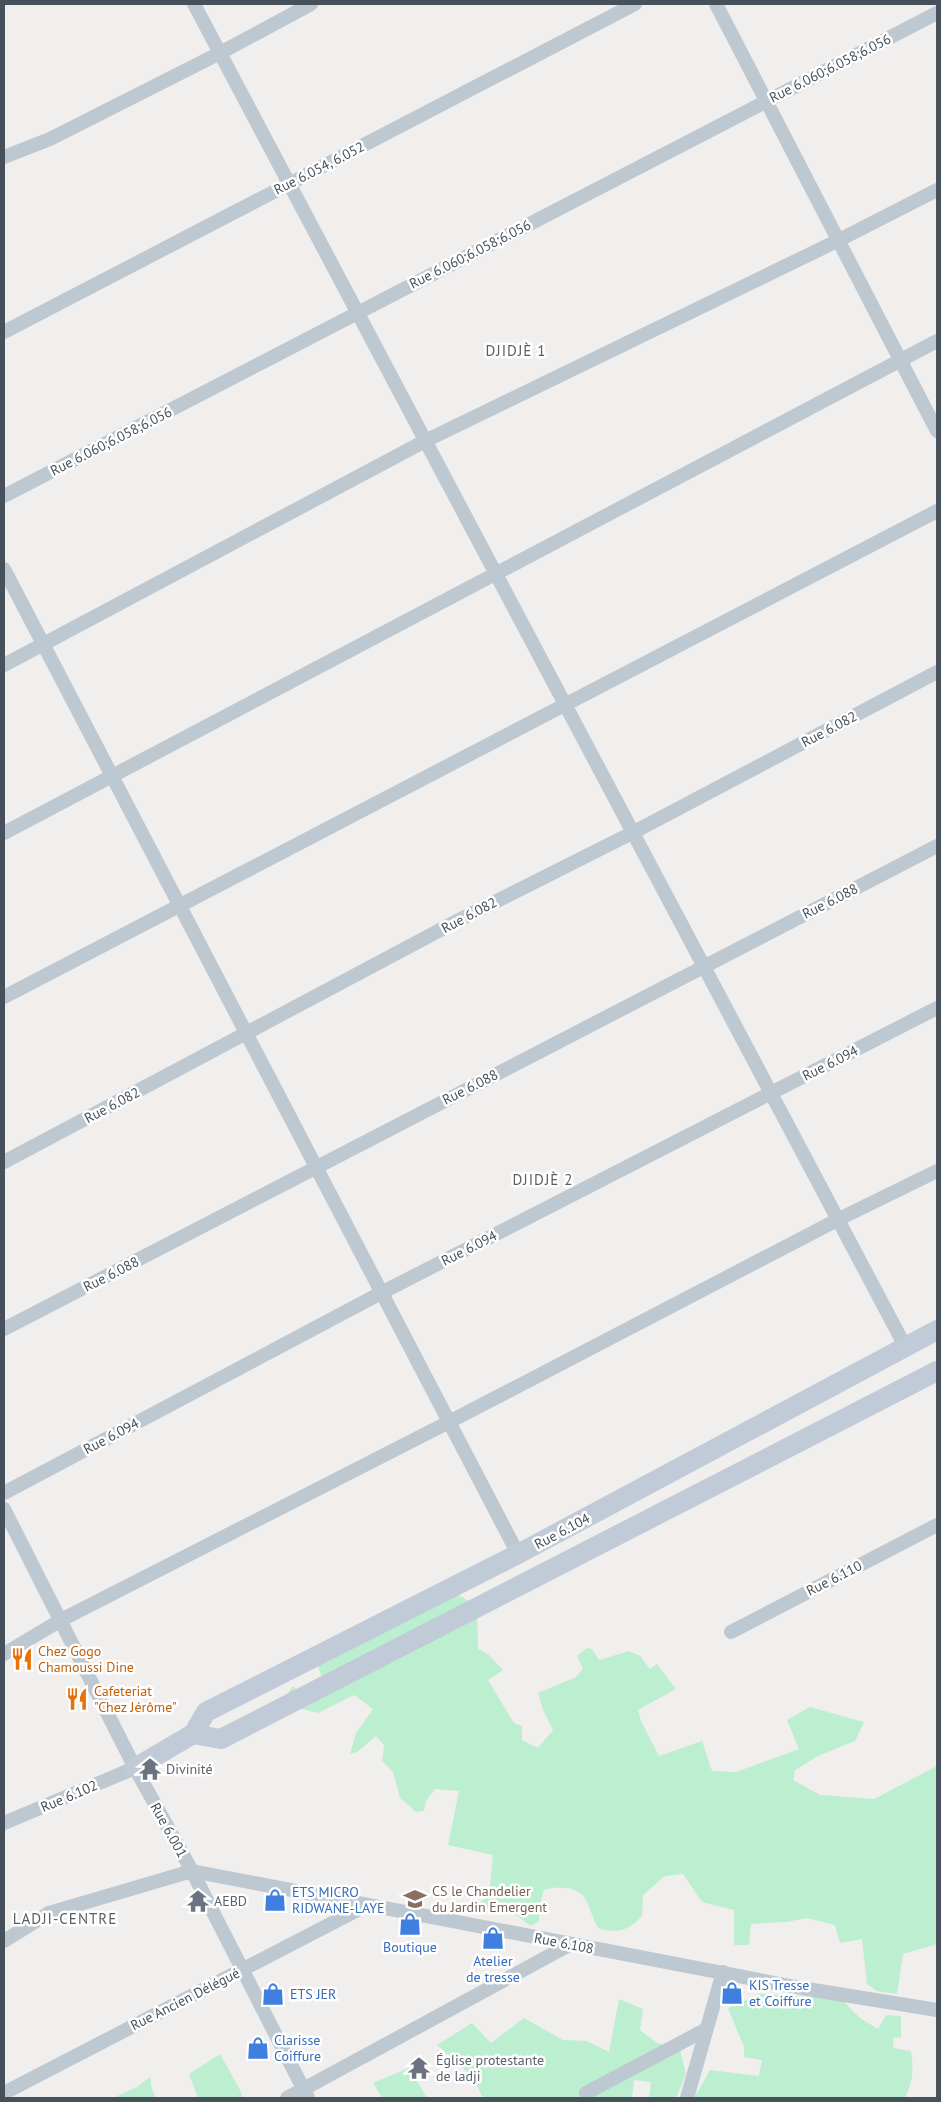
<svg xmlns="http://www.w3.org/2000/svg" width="941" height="2102" viewBox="0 0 941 2102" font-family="'PT Sans',sans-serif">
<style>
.green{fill:#bceed0}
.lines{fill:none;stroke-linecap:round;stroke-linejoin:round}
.street{stroke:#bec8d0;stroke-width:14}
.secondary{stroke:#c0cbd7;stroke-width:20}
.labels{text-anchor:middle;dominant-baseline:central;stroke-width:5;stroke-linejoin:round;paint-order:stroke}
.street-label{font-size:14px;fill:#46515b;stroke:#fff}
.food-label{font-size:14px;fill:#c56008;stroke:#fff;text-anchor:start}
.worship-label{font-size:14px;fill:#5b616d;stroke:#fff;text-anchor:start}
.education-label{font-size:14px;fill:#785e54;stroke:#fff;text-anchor:start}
.shop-label{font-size:14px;fill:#366cbe;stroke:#fff;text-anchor:start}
.neighbourhood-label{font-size:15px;letter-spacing:1px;fill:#5a5e63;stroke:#fff}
</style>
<rect width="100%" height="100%" fill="#f1eeee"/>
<!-- green -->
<g class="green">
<path d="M 443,1582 L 460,1596 L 477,1606 L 478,1649 L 489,1655 L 503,1670 L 488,1680 L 514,1723 L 522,1726 L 522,1740 L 538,1748 L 553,1730 L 543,1710 L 538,1693 L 576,1677 L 583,1669 L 577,1656 L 587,1648 L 592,1649 L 599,1660 L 629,1651 L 640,1656 L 650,1669 L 657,1664 L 676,1689 L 638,1710 L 641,1721 L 659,1756 L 702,1741 L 712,1771 L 736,1772 L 799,1749 L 787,1720 L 810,1707 L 864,1722 L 855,1741 L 818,1756 L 795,1770 L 793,1780 L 820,1795 L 874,1799 L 937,1766 L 937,1944 L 903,1954 L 897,1994 L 877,1991 L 867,1984 L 862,1939 L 840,1943 L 835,1925 L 807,1918 L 786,1922 L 751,1924 L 749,1945 L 734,1945 L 734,1910 L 702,1902 L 683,1874 L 665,1876 L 643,1895 L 642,1916 C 628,1931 617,1934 598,1928 C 593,1919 591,1911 587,1902 C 581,1887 558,1885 544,1890 L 539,1907 L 539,1921 L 531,1926 L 510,1911 L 473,1907 L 489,1896 L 493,1855 L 448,1845 L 459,1791 L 435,1789 L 426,1801 L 424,1811 L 416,1812 L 400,1798 L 393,1772 L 382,1761 L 384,1745 L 376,1736 L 357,1752 L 350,1754 L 356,1733 L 373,1709 L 354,1695 L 318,1713 L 294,1707 L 288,1693 L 293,1686 L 307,1697 L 323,1682 L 314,1652 Z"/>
<path d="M 760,1994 L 840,1998 L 860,2018 L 878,2029 L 886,2015 L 901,2016 L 901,2038 L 894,2037 L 893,2048 L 911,2051 C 914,2070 913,2081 905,2098 L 694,2098 L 710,2070 L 759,2076 L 762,2060 L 744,2057 L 744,2047 L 728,2008 Z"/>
<path d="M 619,1999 L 643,2009 L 640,2030 L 657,2043 L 680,2050 L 686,2074 L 676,2098 L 649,2098 L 651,2082 L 634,2080 L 632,2098 L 483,2098 L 472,2076 L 437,2045 L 472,2023 L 491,2043 L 524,2018 L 563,2040 L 587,2041 L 609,2052 Z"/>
<path d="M 220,2054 L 241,2092 L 242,2098 L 198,2098 L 189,2074 Z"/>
<path d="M 409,2068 L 427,2098 L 382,2098 L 373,2083 Z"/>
<path d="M 150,2077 L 152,2089 L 156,2098 L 113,2098 L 137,2087 Z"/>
</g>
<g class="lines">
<!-- street -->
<g class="street">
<path d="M 194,4 L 906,1348"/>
<path d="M 716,4 L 937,431"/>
<path d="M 4,157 L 50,139 L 220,53 L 311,4"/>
<path d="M 4,332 L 635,4"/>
<path d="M 4,496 L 937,13"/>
<path d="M 4,569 L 518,1554"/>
<path d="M 4,665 L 425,441 L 839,240 L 937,190"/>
<path d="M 4,833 L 937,341"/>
<path d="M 4,997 L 937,511"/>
<path d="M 4,1162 L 457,921 L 632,833 L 937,672"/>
<path d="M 4,1329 L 937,846"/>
<path d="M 4,1493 L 381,1293 L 937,1008"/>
<path d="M 4,1509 L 135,1768 L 192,1871 L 308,2098"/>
<path d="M 731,1632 L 937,1525"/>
<path d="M 4,1654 L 61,1620 L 449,1422 L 837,1220 L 937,1171"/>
<path d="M 4,1823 L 135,1768"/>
<path d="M 4,1941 L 49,1913 L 192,1871 L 801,1988 L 937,2010"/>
<path d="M 4,2093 L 367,1905"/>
<path d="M 586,2093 L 705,2030"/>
<path d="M 287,2098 L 569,1945"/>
<path d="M 687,2098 L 723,1972"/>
</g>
<!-- secondary -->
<g class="secondary">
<path d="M 193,1734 L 221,1739 L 937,1371"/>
<path d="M 135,1768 L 193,1734 L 206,1712 L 518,1554 L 937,1330"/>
</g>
</g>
<!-- icons -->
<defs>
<symbol id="restaurant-bare" viewBox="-9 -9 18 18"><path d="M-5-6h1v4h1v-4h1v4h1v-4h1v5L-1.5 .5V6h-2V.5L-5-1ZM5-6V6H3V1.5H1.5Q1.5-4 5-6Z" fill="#e8710a" stroke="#fff" stroke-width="2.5" paint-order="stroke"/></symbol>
<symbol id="temple-bare" viewBox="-9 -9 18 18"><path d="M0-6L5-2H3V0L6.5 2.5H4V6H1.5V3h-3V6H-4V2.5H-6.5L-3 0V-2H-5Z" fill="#6b7280" stroke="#fff" stroke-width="2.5" paint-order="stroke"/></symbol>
<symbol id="school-bare" viewBox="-9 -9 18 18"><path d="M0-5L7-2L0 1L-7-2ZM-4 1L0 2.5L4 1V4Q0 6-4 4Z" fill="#8d6e63" stroke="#fff" stroke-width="2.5" paint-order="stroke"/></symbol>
<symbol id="shop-bare" viewBox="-9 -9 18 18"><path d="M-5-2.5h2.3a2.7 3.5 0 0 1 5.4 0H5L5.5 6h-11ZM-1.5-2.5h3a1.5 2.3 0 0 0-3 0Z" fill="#3f7fe0" stroke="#fff" stroke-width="2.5" paint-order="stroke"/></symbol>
</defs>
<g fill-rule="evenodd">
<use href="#restaurant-bare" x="6" y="1643" width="32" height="32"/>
<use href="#restaurant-bare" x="61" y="1683" width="32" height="32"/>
<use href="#temple-bare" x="134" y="1753" width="32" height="32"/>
<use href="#school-bare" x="399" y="1883" width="32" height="32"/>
<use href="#shop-bare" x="259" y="1884" width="32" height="32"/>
<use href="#temple-bare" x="182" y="1885" width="32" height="32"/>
<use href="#shop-bare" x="394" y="1908" width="32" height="32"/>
<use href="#shop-bare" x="477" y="1922" width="32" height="32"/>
<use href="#shop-bare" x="716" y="1977" width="32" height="32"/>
<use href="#shop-bare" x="257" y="1978" width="32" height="32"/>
<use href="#shop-bare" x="242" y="2032" width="32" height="32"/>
<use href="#temple-bare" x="403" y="2052" width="32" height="32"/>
</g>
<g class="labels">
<!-- street labels -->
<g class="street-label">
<text transform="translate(830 68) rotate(-27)">Rue 6.060;6.058;6.056</text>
<text transform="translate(319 168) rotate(-27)">Rue 6.054, 6.052</text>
<text transform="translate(470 254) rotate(-27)">Rue 6.060;6.058;6.056</text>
<text transform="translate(111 441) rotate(-27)">Rue 6.060;6.058;6.056</text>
<text transform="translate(829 729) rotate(-28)">Rue 6.082</text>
<text transform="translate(830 901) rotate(-27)">Rue 6.088</text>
<text transform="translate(469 915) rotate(-28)">Rue 6.082</text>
<text transform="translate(830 1063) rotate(-27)">Rue 6.094</text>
<text transform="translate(470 1087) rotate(-27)">Rue 6.088</text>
<text transform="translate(112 1105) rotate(-28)">Rue 6.082</text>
<text transform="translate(469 1248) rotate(-27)">Rue 6.094</text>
<text transform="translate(111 1274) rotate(-27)">Rue 6.088</text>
<text transform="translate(111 1436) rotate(-28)">Rue 6.094</text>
<text transform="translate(562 1531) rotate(-28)">Rue 6.104</text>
<text transform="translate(834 1578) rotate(-27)">Rue 6.110</text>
<text transform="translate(69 1796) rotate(-23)">Rue 6.102</text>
<text transform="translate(169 1830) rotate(61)">Rue 6.001</text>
<text transform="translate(564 1943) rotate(11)">Rue 6.108</text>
<text transform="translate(185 1999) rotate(-27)">Rue Ancien Délégué</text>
</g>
<!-- food labels -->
<g class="food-label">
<text x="38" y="1651">Chez Gogo<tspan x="38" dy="16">Chamoussi Dine</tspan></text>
<text x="94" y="1691">Cafeteriat<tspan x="94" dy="16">"Chez Jérôme"</tspan></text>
</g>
<!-- worship labels -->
<g class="worship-label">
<text x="166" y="1769">Divinité</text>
<text x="214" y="1901">AEBD</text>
<text x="436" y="2060">Église protestante<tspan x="436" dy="16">de ladji</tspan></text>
</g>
<!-- education labels -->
<g class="education-label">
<text x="432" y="1891">CS le Chandelier<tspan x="432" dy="16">du Jardin Emergent</tspan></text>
</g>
<!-- shop labels -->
<g class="shop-label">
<text x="292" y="1892">ETS MICRO<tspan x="292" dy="16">RIDWANE-LAYE</tspan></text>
<text x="410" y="1947" text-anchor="middle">Boutique</text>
<text x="493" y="1961" text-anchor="middle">Atelier<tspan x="493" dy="16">de tresse</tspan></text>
<text x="749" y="1985">KIS Tresse<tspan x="749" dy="16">et Coiffure</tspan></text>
<text x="290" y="1994">ETS JER</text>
<text x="274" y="2040">Clarisse<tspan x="274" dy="16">Coiffure</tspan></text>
</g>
<!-- neighbourhood labels -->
<g class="neighbourhood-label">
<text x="516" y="350">DJIDJÈ 1</text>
<text x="543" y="1179">DJIDJÈ 2</text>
<text x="65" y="1918">LADJI-CENTRE</text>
</g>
</g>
<!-- border -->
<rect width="941" height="2102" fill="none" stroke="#46515b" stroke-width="10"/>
</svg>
